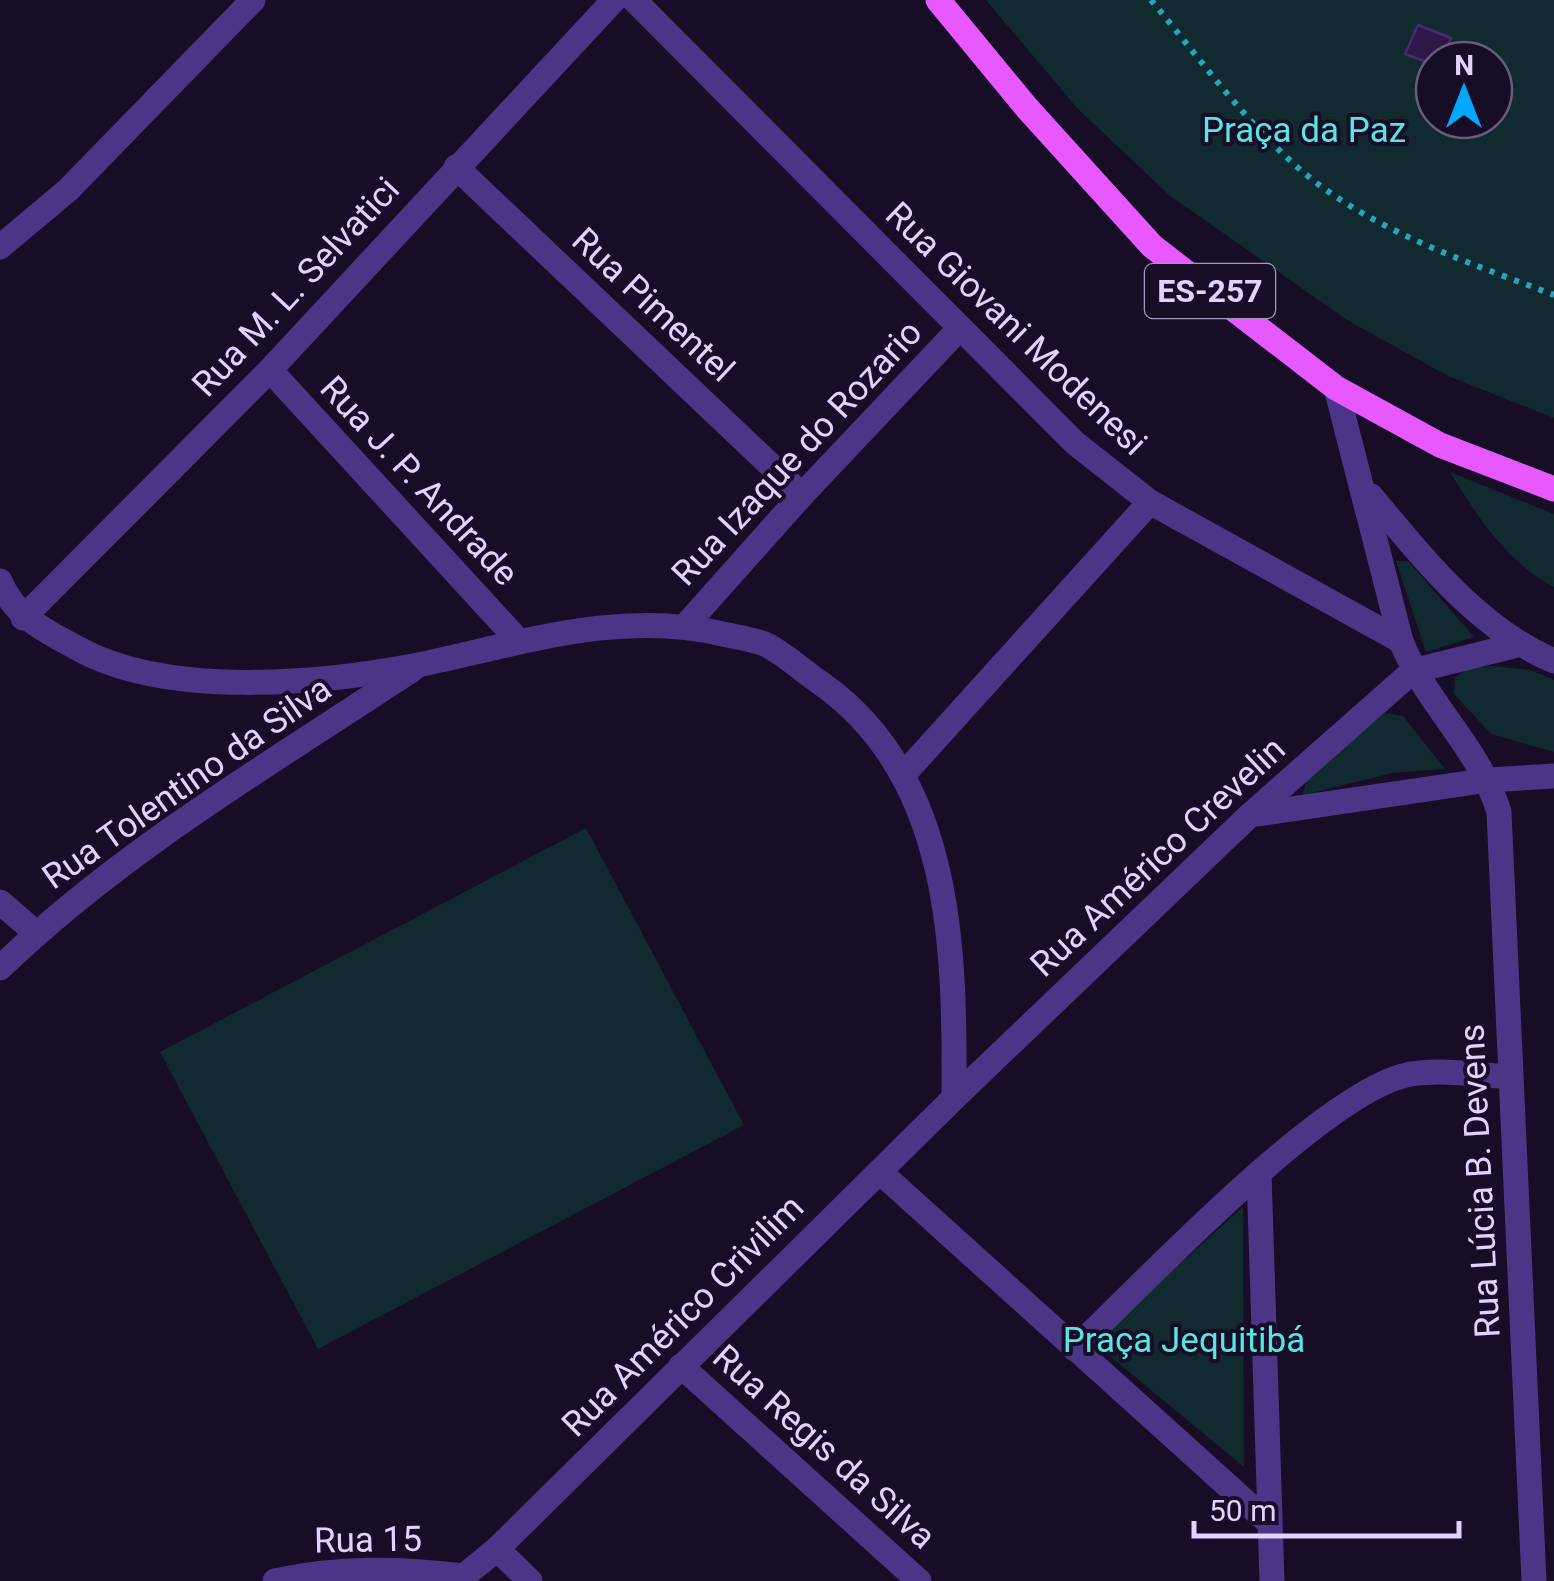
<svg xmlns="http://www.w3.org/2000/svg" width="1554" height="1581" viewBox="0 0 1554 1581" font-family="Roboto,sans-serif">
<style>
.green{fill:#102a30;fill-rule:evenodd}
.building{fill:#2d1848;stroke:#492975;stroke-width:2.5}
.lines{fill:none;stroke-linecap:round;stroke-linejoin:round}
.path{stroke:#27a4be;stroke-width:6;stroke-dasharray:5 8;stroke-linecap:butt}
.minor{stroke:#4b3587;stroke-width:25}
.primary{stroke:#e759ff;stroke-width:25}
.labels{text-anchor:middle;dominant-baseline:central;stroke-width:8;stroke-linejoin:round;paint-order:stroke}
.shield{fill:#170d26;stroke:#a497be;stroke-width:2.5}
.shield-label{font-size:32px;font-weight:bold;fill:#e1d2ff}
.park-label{font-size:35px;fill:#56e7e4;stroke:#170d26}
.street-label{font-size:35px;fill:#e1d2ff;stroke:#170d26}
</style>
<rect width="100%" height="100%" fill="#170d26"/>
<!-- green -->
<g class="green">
<path d="M 986,0 L 1554,0 L 1554,418 L 1448,376 L 1347,320 L 1169,195 L 1077,108 ZM 1434,60 L 1494,60 L 1494,120 L 1434,120 Z"/>
<path d="M 1450,472 L 1554,514 L 1554,587 C 1506,562 1477,516 1450,472 Z"/>
<path d="M 1396,561 L 1408,561 L 1474,637 L 1426,652 Z"/>
<path d="M 1492,666 L 1531,670 L 1554,680 L 1554,752 L 1491,734 L 1454,694 L 1455,678 L 1465,669 Z"/>
<path d="M 1385,713 L 1403,716 L 1445,769 L 1392,773 L 1303,795 L 1307,778 Z"/>
<path d="M 586,828 L 744,1125 L 318,1349 L 160,1052 Z"/>
<path d="M 1243,1207 L 1244,1467 L 1093,1342 Z"/>
</g>
<!-- building -->
<path class="building" d="M 1418,25 L 1451,38 L 1442,60 L 1434,60 L 1434,65 L 1405,54 Z"/>
<g class="lines">
<!-- path -->
<path class="path" d="M 1151,0 C 1202,61 1251,131 1314,181 C 1384,235 1473,264 1554,295"/>
<!-- minor -->
<g class="minor">
<path d="M 634,0 L 1075,443 L 1150,502 L 1401,641"/>
<path d="M 456,167 L 802,495"/>
<path d="M 0,247 L 68,190 L 253,0"/>
<path d="M 270,370 L 517,639"/>
<path d="M 1336,388 L 1401,641 C 1426,704 1479,747 1499,812 L 1534,1581"/>
<path d="M 1371,496 C 1423,558 1478,629 1554,661"/>
<path d="M 0,581 C 15,617 44,630 77,648 C 166,698 320,684 418,665 C 520,644 618,609 723,634 C 736,637 754,639 767,645 C 786,655 804,672 822,684 C 954,778 955,953 954,1098"/>
<path d="M 23,618 L 270,370 L 614,0"/>
<path d="M 686,625 L 802,495 L 959,329"/>
<path d="M 904,774 L 1150,502"/>
<path d="M 1250,815 L 1489,780 L 1554,776"/>
<path d="M 0,902 L 36,933"/>
<path d="M 0,968 C 121,851 273,762 413,669"/>
<path d="M 880,1172 L 1269,1523"/>
<path d="M 1259,1173 L 1272,1581"/>
<path d="M 1075,1349 C 1142,1285 1327,1088 1411,1074 C 1443,1069 1478,1075 1510,1077"/>
<path d="M 681,1366 L 919,1581"/>
<path d="M 497,1549 L 530,1581"/>
<path d="M 275,1581 C 339,1567 398,1568 462,1576"/>
<path d="M 458,1581 L 497,1549 L 954,1098 L 1250,815 L 1413,671 L 1517,645"/>
</g>
<!-- primary -->
<path class="primary" d="M 938,0 L 1027,108 L 1152,246 L 1336,388 L 1440,445 L 1554,489"/>
</g>
<g class="labels">
<!-- shield labels -->
<rect class="shield" x="1145" y="264" width="130" height="54" rx="8"/>
<g class="shield-label">
<text x="1210" y="291">ES-257</text>
</g>
<!-- park labels -->
<g class="park-label">
<text x="1304" y="130">Praça da Paz</text>
<text x="1184" y="1340">Praça Jequitibá</text>
</g>
<!-- street labels -->
<g class="street-label">
<text transform="translate(296 287) rotate(-47)">Rua M. L. Selvatici</text>
<text transform="translate(653 305) rotate(43)">Rua Pimentel</text>
<text transform="translate(1016 329) rotate(44)">Rua Giovani Modenesi</text>
<text transform="translate(797 453) rotate(-47)">Rua Izaque do Rozario</text>
<text transform="translate(419 481) rotate(47)">Rua J. P. Andrade</text>
<text transform="translate(187 783) rotate(-35)">Rua Tolentino da Silva</text>
<text transform="translate(1158 857) rotate(-43)">Rua Américo Crevelin</text>
<text transform="translate(1480 1181) rotate(-93)">Rua Lúcia B. Devens</text>
<text transform="translate(683 1316) rotate(-45)">Rua Américo Crivilim</text>
<text transform="translate(824 1447) rotate(42)">Rua Regis da Silva</text>
<text transform="translate(368 1540) rotate(-1)">Rua 15</text>
</g>
</g>
<!-- north arrow -->
<g transform="translate(1464 90)"><circle r="48" fill="#170d26" stroke="#685c7d" stroke-width="2.5"/>
<path d="M0-8L18 38L0 25L-18 38Z" fill="#00a9fd"/>
<text y="-15" font-size="28" font-weight="bold" text-anchor="middle" fill="#e1d2ff">N</text>
</g>
<!-- scale -->
<path d="M1194 1521v15h265v-15" fill="none" stroke="#e1d2ff" stroke-width="5"/>
<text x="1209" y="1521" font-size="30" fill="#e1d2ff" stroke="#170d26" stroke-width="8" paint-order="stroke">50 m</text>
</svg>
